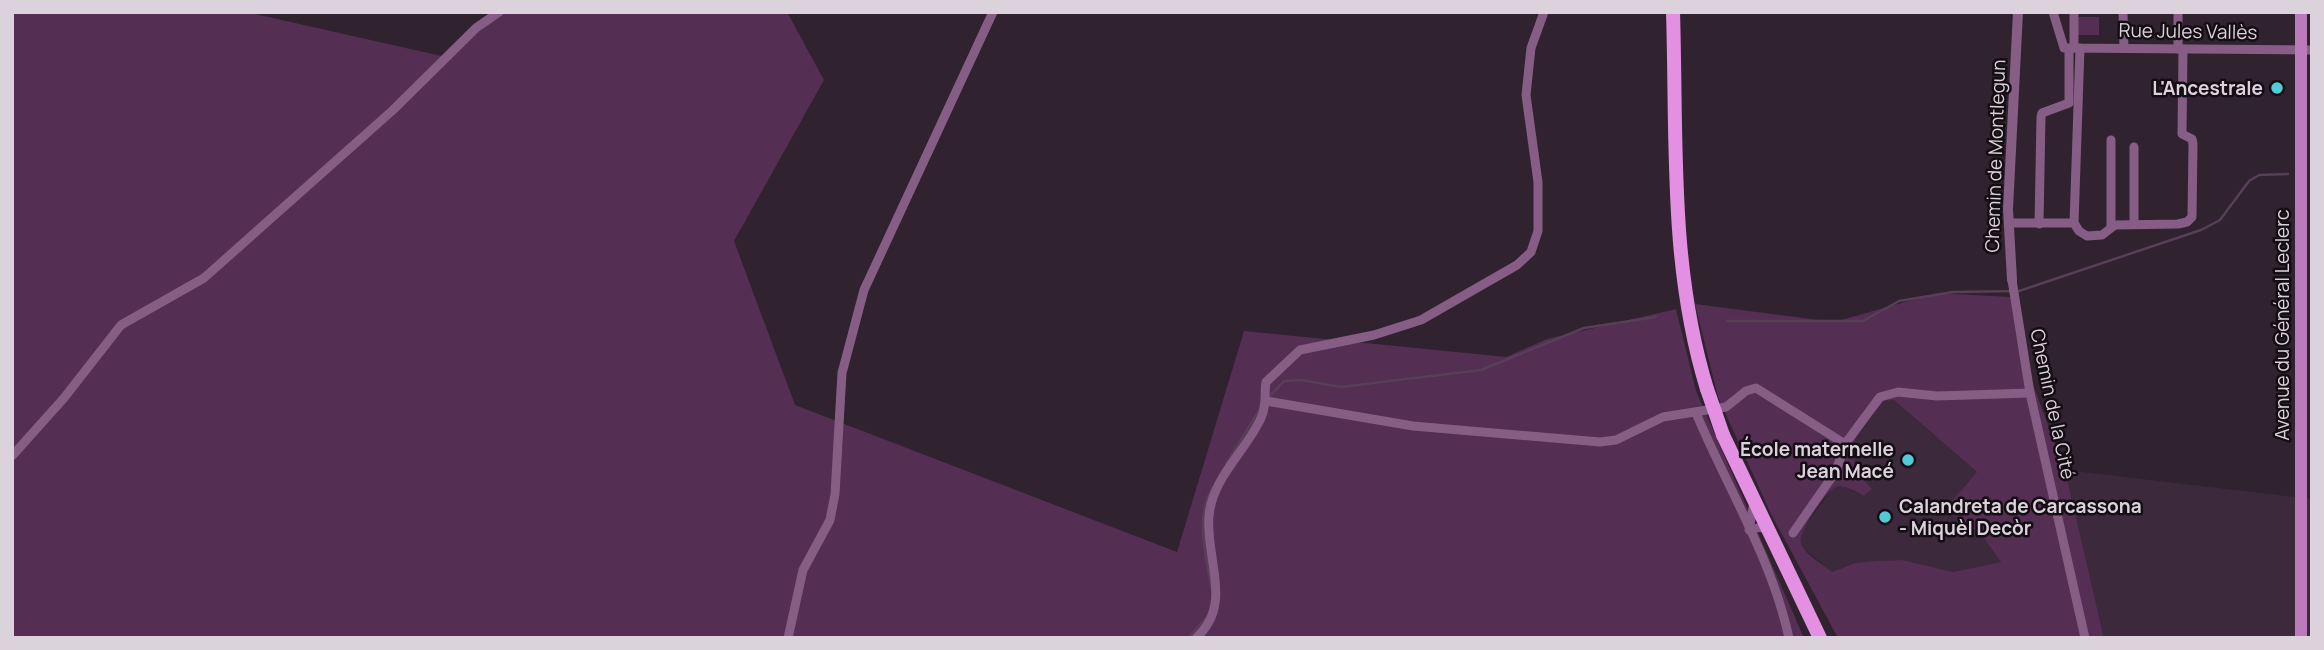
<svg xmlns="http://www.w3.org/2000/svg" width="2324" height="650" viewBox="0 0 2324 650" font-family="Manrope,sans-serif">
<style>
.built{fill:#3c2a3c}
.green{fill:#542e53;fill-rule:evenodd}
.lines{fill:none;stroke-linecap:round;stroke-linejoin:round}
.stream{stroke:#573f58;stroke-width:2.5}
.minor{stroke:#865d84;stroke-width:9}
.tertiary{stroke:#865d84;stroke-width:10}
.secondary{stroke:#bb7ab9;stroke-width:12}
.primary{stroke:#e490e2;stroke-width:14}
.primary-bridge{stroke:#e490e2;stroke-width:14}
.poi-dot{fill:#52cbd8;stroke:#140e14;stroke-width:2.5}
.labels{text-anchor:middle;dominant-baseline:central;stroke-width:5;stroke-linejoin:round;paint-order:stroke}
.street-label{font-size:19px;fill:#dbd2db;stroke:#140e14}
.poi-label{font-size:19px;font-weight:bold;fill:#dbd2db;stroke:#140e14;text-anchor:end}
</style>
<rect width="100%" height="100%" fill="#30222f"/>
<!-- built -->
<g class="built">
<path d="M 1894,400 L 1977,472 L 1946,508 L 1983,537 L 2001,562 L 1953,572 L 1902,560 L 1855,563 L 1832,572 L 1801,546 L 1799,536 L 1804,527 L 1833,488 L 1843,486 L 1864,496 L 1871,489 L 1856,472 L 1850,449 L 1858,433 L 1884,401 Z"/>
<path d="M 2065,470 L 2312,499 L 2312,638 L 2104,638 Z"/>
</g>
<!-- green -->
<g class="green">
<path d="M 12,12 L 246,12 L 446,57 L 504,12 L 787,12 L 824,80 L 734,241 L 795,405 L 1177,552 L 1244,331 L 1506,357 L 1547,339 L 1676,309 L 1696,391 L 1804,638 L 12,638 Z"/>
<rect x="2077" y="17" width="22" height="18"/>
<path d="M 1937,293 L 2010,297 L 2033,385 L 2065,470 L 2104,638 L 1838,638 L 1771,514 L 1718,397 L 1695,304 L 1834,322 ZM 1894,400 L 1977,472 L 1946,508 L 1983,537 L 2001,562 L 1953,572 L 1902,560 L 1876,561 L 1855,563 L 1832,572 C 1823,564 1804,554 1801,543 C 1797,533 1825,493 1834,488 C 1843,483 1856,492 1864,496 L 1872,489 C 1836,451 1856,435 1884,401 Z"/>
</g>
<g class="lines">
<!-- stream -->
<g class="stream">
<path d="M 1727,321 L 1863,321 L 1899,301 L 1953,292 L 2019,291 L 2201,230 L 2220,220 L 2249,181 L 2259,175 L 2288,174"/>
<path d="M 1269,397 L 1284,381 L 1301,380 L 1341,387 L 1481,370 L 1584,328 L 1656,317"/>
<path d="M 1226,464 L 1261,407"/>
<path d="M 1211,587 C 1206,555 1195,518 1212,488"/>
<path d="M 879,638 L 892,638"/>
<path d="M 1188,638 L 1207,617"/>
</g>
<!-- minor -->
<g class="minor">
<path d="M 2053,12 L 2064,48 L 2312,50"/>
<path d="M 2074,12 L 2074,48"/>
<path d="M 2123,12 L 2124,48"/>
<path d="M 2178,49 L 2178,12"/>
<path d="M 2009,223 L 2074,223 L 2080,48"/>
<path d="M 2074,223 L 2079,231 L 2087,236 L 2102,235 L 2115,225 L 2178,224 L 2187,222 L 2192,217 L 2193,144 L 2192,139 L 2182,134 L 2183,49"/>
<path d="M 2039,224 L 2041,117 L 2042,113 L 2069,103 L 2069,48"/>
<path d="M 2134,224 L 2134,147"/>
<path d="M 2111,227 L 2111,140"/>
<path d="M 2012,280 L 2030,393 L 2085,638"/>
<path d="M 1266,401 L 1413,426 L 1600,442 L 1616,440 L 1663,417 L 1726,407 L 1746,391 L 1756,388 L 1845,444"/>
<path d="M 1696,413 C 1727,487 1772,559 1789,638"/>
<path d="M 12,456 L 64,398 L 121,325 L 204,278 L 393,110 L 476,28 L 499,12"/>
<path d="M 1754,502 L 1749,530 L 1761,527 L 1768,531"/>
<path d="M 1793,533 L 1836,471 L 1845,444 L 1880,397 L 1898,392 L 1937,396 L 2030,393"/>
<path d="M 788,638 L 803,570 L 830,520 L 835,494 L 842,373 L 864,290 L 993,12"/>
<path d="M 1196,638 C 1234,604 1205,559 1209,516 C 1212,478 1246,451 1261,418 C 1267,406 1264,394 1266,382 L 1300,350 L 1374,335 L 1421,320 L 1517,265 L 1531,252 L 1538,231 L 1538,182 L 1526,95 L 1531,48 L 1544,12"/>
</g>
<!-- tertiary -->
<path class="tertiary" d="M 2012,280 L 2008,209 L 2018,12"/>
<!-- secondary -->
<path class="secondary" d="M 2301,12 L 2301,638"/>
<!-- primary -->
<g class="primary">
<path d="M 1673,12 C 1677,139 1669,266 1707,389"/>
<path d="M 1723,435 L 1820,638"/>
</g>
<!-- primary-bridge -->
<path class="primary-bridge" d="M 1707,389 L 1723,435"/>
</g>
<!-- markers -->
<g class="poi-dot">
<circle cx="2277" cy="88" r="7"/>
<circle cx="1908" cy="460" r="7"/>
<circle cx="1885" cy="517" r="7"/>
</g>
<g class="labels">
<!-- street labels -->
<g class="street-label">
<text transform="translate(2188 31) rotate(1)">Rue Jules Vallès</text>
<text transform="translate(1995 156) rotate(-88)">Chemin de Montlegun</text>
<text transform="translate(2282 325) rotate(-90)">Avenue du Général Leclerc</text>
<text transform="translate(2053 404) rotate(78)">Chemin de la Cité</text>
</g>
<!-- poi labels -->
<g class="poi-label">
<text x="2263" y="88">L'Ancestrale</text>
<text x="1894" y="449">École maternelle<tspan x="1894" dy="22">Jean Macé</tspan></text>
<text x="1899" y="506" text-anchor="start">Calandreta de Carcassona<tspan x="1899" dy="22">- Miquèl Decòr</tspan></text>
</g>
</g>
<!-- border -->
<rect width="2324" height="650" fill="none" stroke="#dbd2db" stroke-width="28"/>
</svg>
